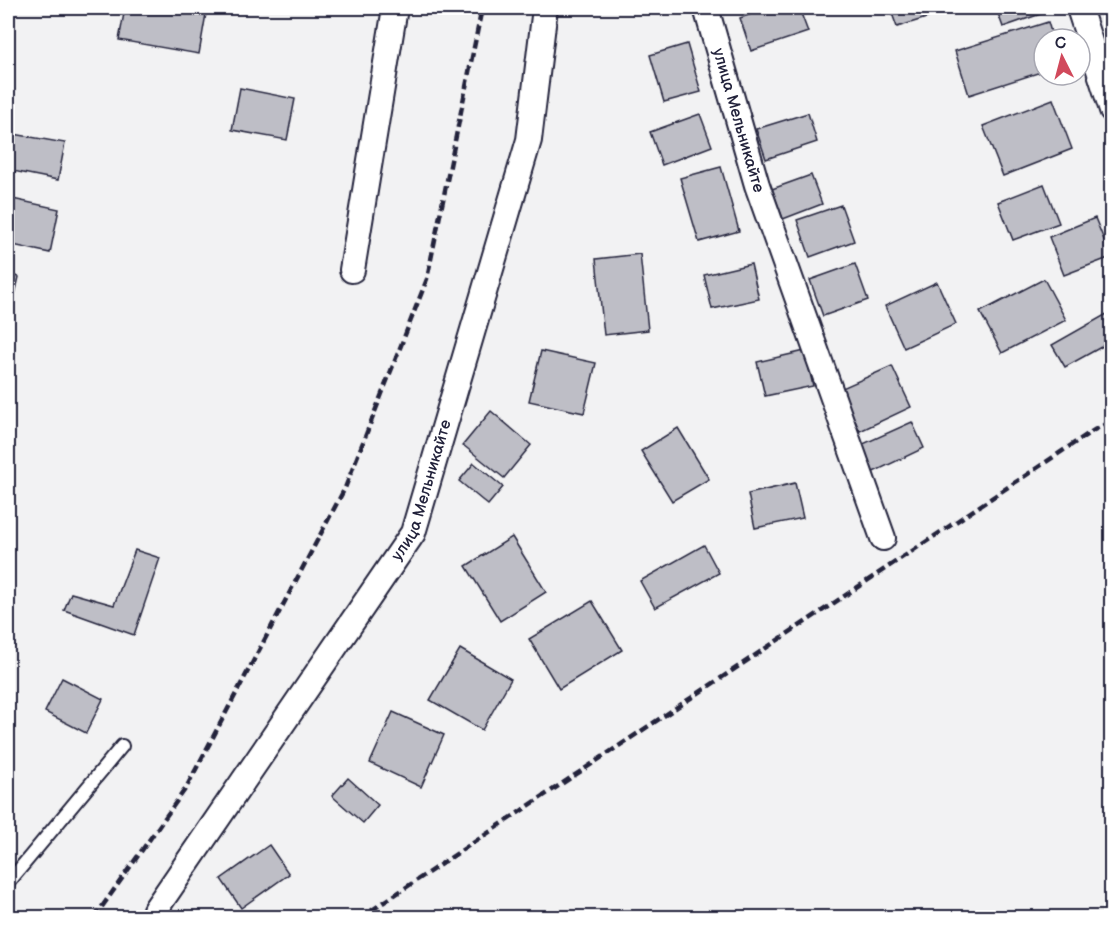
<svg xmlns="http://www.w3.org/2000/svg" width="1119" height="925" viewBox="0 0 1119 925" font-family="'Balsamiq Sans',sans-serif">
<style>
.building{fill:#bebec6;stroke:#22223b;stroke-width:1.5}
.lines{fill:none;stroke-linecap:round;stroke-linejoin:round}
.service-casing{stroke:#22223b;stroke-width:16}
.minor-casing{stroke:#22223b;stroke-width:28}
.service{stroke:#fff;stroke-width:12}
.minor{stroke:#fff;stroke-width:24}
.rail{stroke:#22223b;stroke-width:4.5;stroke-dasharray:9 4.5;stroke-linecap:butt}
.labels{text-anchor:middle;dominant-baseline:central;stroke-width:5;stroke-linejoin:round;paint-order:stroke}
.street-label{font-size:16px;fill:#22223b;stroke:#fff}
</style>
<rect width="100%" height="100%" fill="#f2f2f3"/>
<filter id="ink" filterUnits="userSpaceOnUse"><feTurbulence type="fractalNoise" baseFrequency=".0167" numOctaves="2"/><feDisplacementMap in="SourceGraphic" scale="12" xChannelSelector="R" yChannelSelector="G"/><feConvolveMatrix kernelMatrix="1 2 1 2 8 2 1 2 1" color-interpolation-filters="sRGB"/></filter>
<g filter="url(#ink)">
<!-- building -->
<g class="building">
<path d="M 125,8 L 207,8 L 199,54 L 119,40 Z"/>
<path d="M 769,8 L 799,8 L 808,32 L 751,51 L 740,18 Z"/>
<path d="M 890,8 L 959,8 L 897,27 Z"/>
<path d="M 996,8 L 1051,8 L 1052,10 L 1003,27 Z"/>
<path d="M 1048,22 L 1053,39 L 1044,39 L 1044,71 L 969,95 L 955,51 Z"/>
<path d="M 1112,35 L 1112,71 L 1099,40 Z"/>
<path d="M 687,44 L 701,92 L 664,102 L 650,55 Z"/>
<path d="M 240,88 L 295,99 L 287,140 L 232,130 Z"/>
<path d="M 1053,99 L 1072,149 L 1003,176 L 983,126 Z"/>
<path d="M 808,113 L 817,142 L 766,159 L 756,129 Z"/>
<path d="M 700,114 L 712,146 L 662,165 L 650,132 Z"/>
<path d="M 8,133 L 65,143 L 58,180 L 8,170 Z"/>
<path d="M 721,167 L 739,231 L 699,242 L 680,178 Z"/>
<path d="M 811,175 L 822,204 L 783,219 L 772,189 Z"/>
<path d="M 1044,184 L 1059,223 L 1013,240 L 998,202 Z"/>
<path d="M 8,198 L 59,209 L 50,253 L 8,244 Z"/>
<path d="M 841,205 L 854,241 L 810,257 L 797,220 Z"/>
<path d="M 1095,218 L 1111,257 L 1064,275 L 1049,237 Z"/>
<path d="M 640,254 L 648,330 L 604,335 L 596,259 Z"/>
<path d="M 751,264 L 759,299 L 712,309 L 704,275 Z"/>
<path d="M 855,264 L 868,300 L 823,316 L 810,280 Z"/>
<path d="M 8,274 L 19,277 L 8,325 Z"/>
<path d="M 1044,279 L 1066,320 L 1002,353 L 980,312 Z"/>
<path d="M 937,282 L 956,324 L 904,348 L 885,306 Z"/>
<path d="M 1112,311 L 1112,341 L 1065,367 L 1052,345 Z"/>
<path d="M 541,351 L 596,363 L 584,413 L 529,401 Z"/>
<path d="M 805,351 L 813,386 L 765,396 L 757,362 Z"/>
<path d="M 892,366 L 911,407 L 860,431 L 840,389 Z"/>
<path d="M 491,411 L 531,445 L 504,478 L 463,445 Z"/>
<path d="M 912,422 L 924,448 L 865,476 L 852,449 Z"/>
<path d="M 678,428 L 709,479 L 672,501 L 641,451 Z"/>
<path d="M 474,463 L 503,487 L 488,505 L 459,481 Z"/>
<path d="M 795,483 L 803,518 L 755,528 L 748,494 Z"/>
<path d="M 512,537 L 546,592 L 500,621 L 466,566 Z"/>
<path d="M 704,545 L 719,573 L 655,608 L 640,581 Z"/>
<path d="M 135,550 L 160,558 L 134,635 L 64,610 L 71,593 L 114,605 Z"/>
<path d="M 592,601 L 622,650 L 559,689 L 529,639 Z"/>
<path d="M 460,649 L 511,679 L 482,730 L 430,700 Z"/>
<path d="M 62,678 L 103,699 L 86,733 L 45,712 Z"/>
<path d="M 393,712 L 444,735 L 421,787 L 370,763 Z"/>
<path d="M 348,778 L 378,805 L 363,823 L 332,796 Z"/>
<path d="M 269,845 L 289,874 L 241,908 L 221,879 Z"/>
</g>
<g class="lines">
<defs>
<path id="service" d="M 8,883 L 122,746"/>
<g id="minor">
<path id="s1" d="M 706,8 L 757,185 L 883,538"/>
<path d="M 1079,8 L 1112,110"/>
<path d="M 352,270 L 395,8"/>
<path id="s2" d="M 155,910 L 413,533 L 529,140 L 545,8"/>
</g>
</defs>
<!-- service casing -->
<use href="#service" class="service-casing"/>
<!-- minor casing -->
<use href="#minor" class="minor-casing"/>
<!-- service -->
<use href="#service" class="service"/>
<!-- minor -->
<use href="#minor" class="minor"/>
<!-- rail -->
<g class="rail">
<path d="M 94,918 L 186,788 L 345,488 L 427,279 L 482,8"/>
<path d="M 360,918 L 1094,430 L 1112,421"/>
</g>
</g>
</g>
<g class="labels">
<!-- street labels -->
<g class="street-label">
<text stroke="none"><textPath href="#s1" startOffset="117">улица Мельникайте</textPath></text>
<text stroke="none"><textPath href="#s2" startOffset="500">улица Мельникайте</textPath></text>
</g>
</g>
<!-- margin -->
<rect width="1119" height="925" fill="none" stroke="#fff" stroke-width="30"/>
<rect x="15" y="15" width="1089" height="895" fill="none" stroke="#22223b" stroke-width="2" filter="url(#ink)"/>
<!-- north arrow -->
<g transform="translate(1062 57) rotate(354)"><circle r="28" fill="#ffffff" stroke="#a7a7b1" stroke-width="1.5"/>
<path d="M0-4.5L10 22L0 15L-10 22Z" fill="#d1495b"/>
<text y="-9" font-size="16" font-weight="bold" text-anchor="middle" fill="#22223b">С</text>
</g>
</svg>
